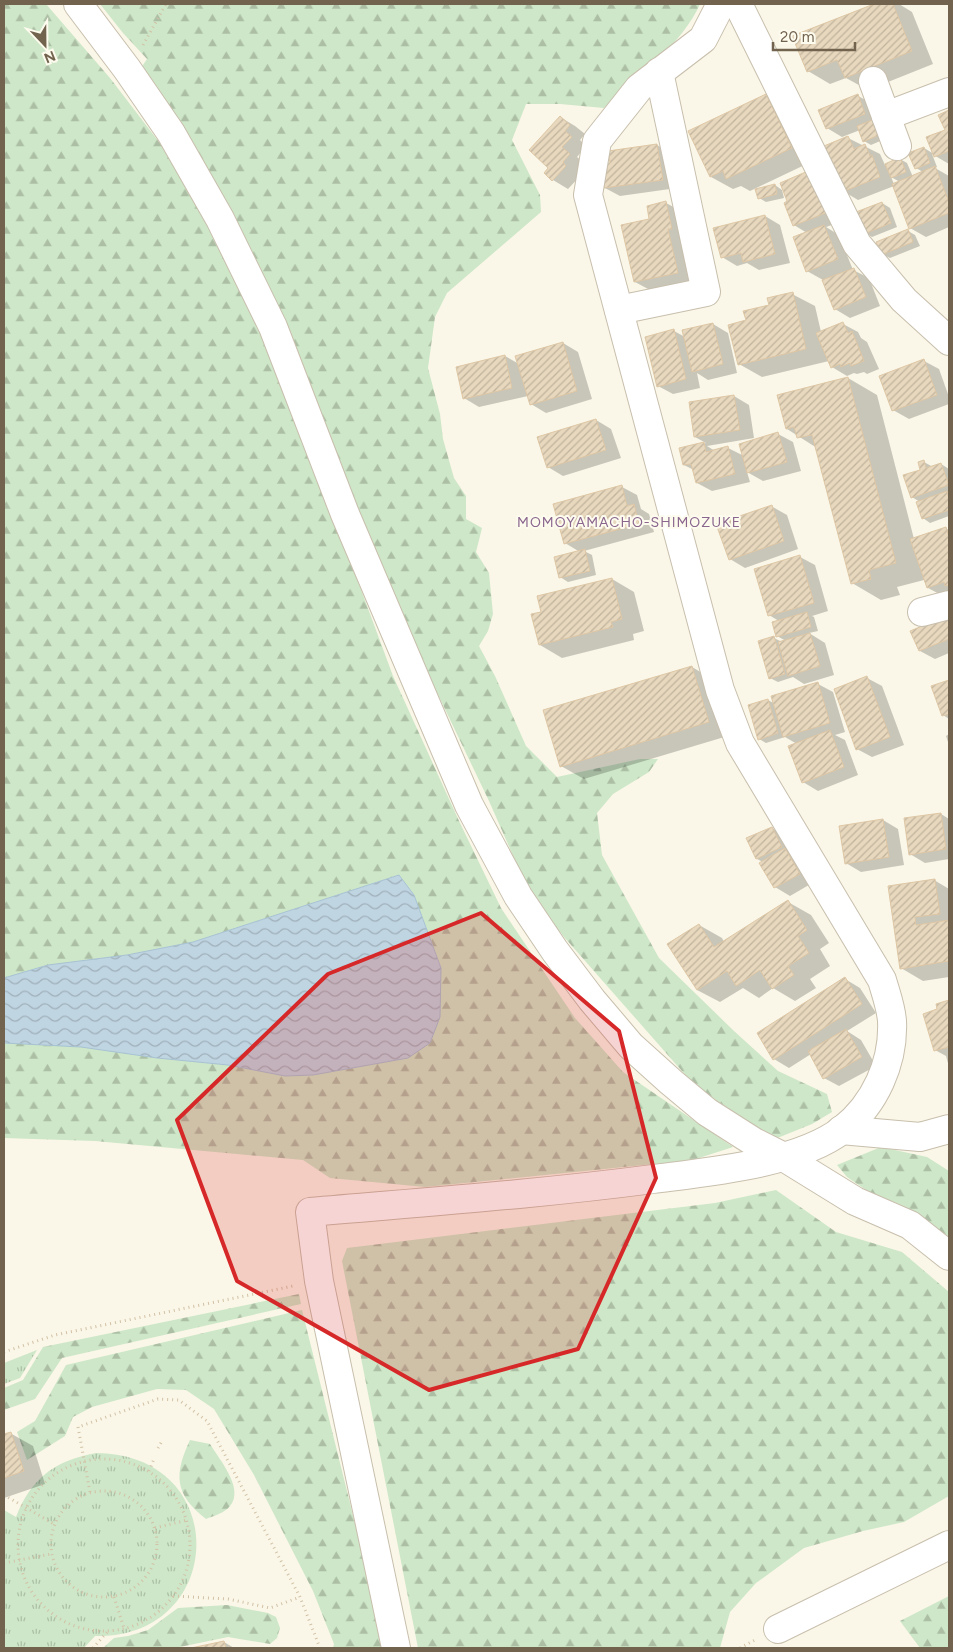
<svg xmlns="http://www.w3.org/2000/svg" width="953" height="1652" font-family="Figtree,sans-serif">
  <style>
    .grass { fill: url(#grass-tufts) }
    .forest { fill: url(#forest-firs) }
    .water { fill: url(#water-waves); stroke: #a6c2d3 }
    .shadow { fill: #0003; fill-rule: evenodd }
    .building { fill: url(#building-hatch); stroke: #dec7a5 }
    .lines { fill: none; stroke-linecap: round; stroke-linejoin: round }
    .minor-casing { stroke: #c8bfad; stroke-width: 30 }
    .path { stroke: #d2c1a6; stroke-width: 3; stroke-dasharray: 1 4; stroke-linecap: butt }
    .minor { stroke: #fff; stroke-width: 28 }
    .marked { fill: #d62828; fill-opacity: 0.2; stroke: #d62828; stroke-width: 4; stroke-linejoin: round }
    .labels { text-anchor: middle; stroke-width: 4; stroke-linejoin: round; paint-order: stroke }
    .neighbourhood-label { font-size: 14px; letter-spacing: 1px; fill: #8a668e; stroke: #fdfbee }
  </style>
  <defs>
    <pattern id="grass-tufts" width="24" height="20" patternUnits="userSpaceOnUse" patternTransform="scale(1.25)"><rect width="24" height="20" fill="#cee7c8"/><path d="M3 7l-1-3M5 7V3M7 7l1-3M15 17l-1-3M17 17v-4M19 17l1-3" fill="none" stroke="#acbfa5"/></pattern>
    <pattern id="forest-firs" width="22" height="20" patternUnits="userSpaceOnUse" patternTransform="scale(1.25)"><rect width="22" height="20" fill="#cee7c8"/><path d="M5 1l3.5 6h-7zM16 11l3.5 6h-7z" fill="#acbfa5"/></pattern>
    <pattern id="water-waves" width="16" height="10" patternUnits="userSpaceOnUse" patternTransform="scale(1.25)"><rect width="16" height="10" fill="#bfd5e2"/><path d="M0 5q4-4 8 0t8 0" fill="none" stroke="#a0b0ba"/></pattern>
    <pattern id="building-hatch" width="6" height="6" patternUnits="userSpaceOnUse" patternTransform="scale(1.25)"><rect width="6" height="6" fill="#e8d8be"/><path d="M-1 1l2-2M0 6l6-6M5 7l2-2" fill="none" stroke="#c0b39d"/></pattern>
  </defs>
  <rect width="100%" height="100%" fill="#faf7e8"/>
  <g class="grass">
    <polygon points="37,1350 20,1378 4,1384 4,1363"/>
    <path d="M96 1453C233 1454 227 1639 95 1636L84 1648H4V1510L16 1517C31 1478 56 1460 96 1453Z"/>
  </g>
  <g class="forest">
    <polygon points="4,4 46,4 110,78 172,159 232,271 269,349 319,476 393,676 460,823 501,908 575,1018 623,1072 733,1147 693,1160 425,1187 330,1178 303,1160 95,1141 4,1138 4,1043 81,1047 157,1058 228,1065 285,1076 313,1075 408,1058 441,967 414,895 399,875 193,942 127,955 48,965 4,978"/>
    <path d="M100 4H700C683 43 636 79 604 108L560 104H526L512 140 540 195 541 212 447 293 435 317 428 368 440 414 443 439 454 478 466 496V519L482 528 476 552 489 573 493 614 488 631 479 646 495 676 526 746 557 777 640 759H658L649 772 613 794 597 813 602 855 659 958 734 1031 778 1071 827 1094 832 1112 812 1124 775 1139 696 1087 564 937 529 892 489 801 409 634 277 308 141 68 147 59 123 33Z"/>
    <polygon points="881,1147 927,1157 949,1171 949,1241 904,1206 869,1192 847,1177 837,1165"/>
    <polygon points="776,1190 836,1232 902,1252 949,1292 949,1496 904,1522 863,1531 804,1548 756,1583 730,1612 720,1648 418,1648 342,1261 347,1248 715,1203"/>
    <polygon points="299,1294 301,1304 62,1358 35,1399 4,1410 4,1388 23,1380 43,1347"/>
    <polygon points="302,1310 386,1648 333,1648 334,1644 313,1591 254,1475 214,1409 186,1390 157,1389 92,1407 73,1417 65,1436 27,1460 17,1432 35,1421 66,1365"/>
    <path d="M190 1440 210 1444C219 1459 245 1489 230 1506 225 1513 213 1516 206 1519 174 1494 174 1474 190 1440Z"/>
    <polygon points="949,1596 949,1648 920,1648 900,1621"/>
    <polygon points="227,1605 268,1613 276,1617 280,1628 277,1638 270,1644 228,1637 175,1648 103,1648 114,1638 128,1636 148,1630 178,1608"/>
  </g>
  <polygon class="water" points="399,875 414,895 441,968 440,1017 430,1043 408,1058 313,1075 285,1076 228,1065 157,1058 81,1047 4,1043 4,978 48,965 127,955 193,942"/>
  <g class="shadow">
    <polygon points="877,4 899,4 912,12 933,64 868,90 846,78 830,84 808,71 794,36"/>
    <polygon points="766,96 788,109 813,161 750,191 741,186 733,189 711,177"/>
    <polygon points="858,96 873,104 887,138 871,145 864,141 860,130 842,137 827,128"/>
    <path d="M949 112V164L932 154 937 167 935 168 949 176V227L926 237 910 228 894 186 858 200 843 191 848 138 880 154 885 165 900 159 907 163 913 177 923 172 916 168 924 148 934 154 946 131 940 115ZM891 177 900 182 894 184Z"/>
    <polygon points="560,117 575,126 585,134 580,140 586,146 577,157 584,163 577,172 581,175 568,189 553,180 545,173 550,168"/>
    <polygon points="657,145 672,154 677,188 620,196 605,188 608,172 612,164"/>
    <polygon points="782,183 843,221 826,227 839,235 853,270 869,278 880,306 850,318 835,309 823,280 807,271 807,233 794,225 789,202"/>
    <polygon points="775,185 782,190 784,198 766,202 759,198"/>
    <polygon points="666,203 681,211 692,281 650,290 635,282 651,220"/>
    <polygon points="882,203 890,208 897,227 872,237 865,233"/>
    <polygon points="765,216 780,225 790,263 759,270 747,263 737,266 722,257"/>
    <polygon points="908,231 915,235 920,246 890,258 882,254"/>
    <polygon points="792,294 815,306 821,332 843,324 858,332 861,338 867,342 879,369 867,374 864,372 857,374 854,373 847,376 832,367 829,361 762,377 739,364 747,321"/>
    <polygon points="713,324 728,333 737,373 708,380 697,373 700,388 673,394 658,386 674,331 685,337"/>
    <polygon points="563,343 578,352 592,399 546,413 531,404 528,396 479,407 464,398 505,356 519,364"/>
    <polygon points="924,361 939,369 949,397 949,404 909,419 893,410"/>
    <polygon points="848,378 877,395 914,539 945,528 949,530 949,594 943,596 928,588 924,580 897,587 900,595 881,600 852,583 817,448 787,429"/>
    <polygon points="734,396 749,405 754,438 707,446 715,451 728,448 744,456 778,434 793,442 801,471 763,481 747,472 750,482 712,491 697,483 694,470 684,465 680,449 706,443 695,437"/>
    <polygon points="596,420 611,429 621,458 563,476 548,467"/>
    <polygon points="924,462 933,467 941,464 949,469 949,516 930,523 923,518 920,502 912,497"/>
    <polygon points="622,487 637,495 641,509 649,514 654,532 584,551 592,555 596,575 568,582 560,577 580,552 565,543"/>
    <polygon points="771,506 787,515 798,549 745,568 730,559"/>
    <polygon points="800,557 815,565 828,611 812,616 814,617 818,631 809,633 825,643 834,675 804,684 793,677 778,682 770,678 774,638 782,642 786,641 777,636 779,621 769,615"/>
    <polygon points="612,579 634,592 644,631 633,634 634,640 562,658 540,645 542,612"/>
    <polygon points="949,616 949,653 935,659 920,651"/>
    <polygon points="692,667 714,680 731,735 584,779 561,766"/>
    <polygon points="867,678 882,686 904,745 872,757 857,749"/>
    <polygon points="949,681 949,719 943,715 933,687"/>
    <polygon points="818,684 833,692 845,732 835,735 845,740 858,775 818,791 803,782 797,744 785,737 766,743 759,739 768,700 775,704"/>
    <polygon points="949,734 949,745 946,736"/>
    <polygon points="941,814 949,819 949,859 925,863 910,854"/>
    <polygon points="883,820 898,829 904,865 861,872 846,863"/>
    <polygon points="772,828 779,832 789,852 800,858 814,882 790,896 775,887 763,862 757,859"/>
    <polygon points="934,880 949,889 949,977 923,981 901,968 889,887"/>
    <polygon points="788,902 811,915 829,943 820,949 830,966 810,979 816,988 795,1001 773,988 759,998 743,988 720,1002 697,990 699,925 722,938 724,942"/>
    <polygon points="845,979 860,988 876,1013 847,1031 861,1040 876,1066 839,1086 824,1078 811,1054 789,1068 774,1059"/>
    <polygon points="949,1001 949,1067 946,1056 935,1050 939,1010 937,1005"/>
    <polygon points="10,1433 33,1446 45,1484 4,1498 4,1435"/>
    <polygon points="224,1642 234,1648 197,1648"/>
  </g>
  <g class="building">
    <polygon points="874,4 893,4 912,51 845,78 837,60 807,72 792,36"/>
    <polygon points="766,94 792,148 726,179 723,171 710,177 688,131"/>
    <polygon points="858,94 865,114 826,129 818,110"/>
    <polygon points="949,110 949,151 934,157 926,137 945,130 938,115"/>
    <polygon points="560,116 570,125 565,131 572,137 562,147 570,154 563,162 566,166 552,181 544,173 548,168 529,150"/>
    <polygon points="875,119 881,134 863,142 857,126"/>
    <polygon points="848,136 854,149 865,144 870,156 872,155 880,177 842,192 824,146"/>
    <polygon points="657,144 663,180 604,188 602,171 607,171 606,163 610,163 608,151"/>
    <polygon points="924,147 930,163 915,169 908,153"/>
    <polygon points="900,157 906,172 891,178 885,164"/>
    <polygon points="935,166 949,202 949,213 909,229 892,184"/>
    <polygon points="808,171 828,212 793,226 784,203 787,201 780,183"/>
    <polygon points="775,184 777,194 758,199 755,189"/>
    <polygon points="666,201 672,229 668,229 678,273 634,282 621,225 649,219 647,206"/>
    <polygon points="882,202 891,223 864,234 856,212"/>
    <polygon points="765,215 775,254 743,262 741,253 721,258 713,228"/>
    <polygon points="824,225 838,259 806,272 793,237"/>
    <polygon points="908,229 913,242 881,255 876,242"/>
    <polygon points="854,268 866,297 834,310 822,280"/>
    <polygon points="793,292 806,349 738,365 728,325 746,320 743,311 769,305 767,298"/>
    <polygon points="843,322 848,333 852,331 864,361 851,366 850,363 841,367 840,364 831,368 816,333"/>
    <polygon points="713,323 723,364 692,372 682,330"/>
    <polygon points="674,329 686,379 657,387 645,337"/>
    <polygon points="563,342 577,391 530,405 515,356"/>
    <polygon points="505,355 512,388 463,399 456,367"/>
    <polygon points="924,359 937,395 892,411 879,376"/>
    <polygon points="848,377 896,563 869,570 871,579 851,584 812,435 797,438 794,427 786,429 777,395"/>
    <polygon points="734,395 740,430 694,437 689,402"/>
    <polygon points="596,419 606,450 547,468 537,437"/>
    <polygon points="778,432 787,462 747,473 739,444"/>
    <polygon points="704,442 706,452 728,446 735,474 696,483 691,464 683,465 679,448"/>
    <polygon points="924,460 926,468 941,463 949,485 911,498 903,475 920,470 918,462"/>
    <polygon points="622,485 627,506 634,504 639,524 564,544 553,504"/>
    <polygon points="947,491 949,499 949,510 922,519 916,502"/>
    <polygon points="772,505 784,541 729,560 716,524"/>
    <polygon points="946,527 949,537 949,585 945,586 944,582 927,588 910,539"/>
    <polygon points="585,549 590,571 559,578 554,557"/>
    <polygon points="800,555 814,603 768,616 754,569"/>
    <polygon points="612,578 622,619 611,622 613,627 539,645 531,614 541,612 537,596"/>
    <polygon points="807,612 811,627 776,637 772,622"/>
    <polygon points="949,615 949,639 919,651 910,631"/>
    <polygon points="810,633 820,666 788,676 778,642"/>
    <polygon points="774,636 785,674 769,679 758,641"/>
    <polygon points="692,666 709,722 560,767 543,710"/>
    <polygon points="867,676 890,737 856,750 834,689"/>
    <polygon points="949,680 949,714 942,716 931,686"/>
    <polygon points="818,682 830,723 783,737 771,696"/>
    <polygon points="768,699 778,733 758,740 748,705"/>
    <polygon points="830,730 844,767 802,783 788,746"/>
    <polygon points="941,813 946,849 909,855 904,818"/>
    <polygon points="883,819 889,857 845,864 839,826"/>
    <polygon points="772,827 782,847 756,859 746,838"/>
    <polygon points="785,848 800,874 774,888 759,863"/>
    <polygon points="935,879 940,914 915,917 916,925 949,920 949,961 900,969 888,886"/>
    <polygon points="788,900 807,930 798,936 809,953 788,966 794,975 772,989 760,970 736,986 727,971 697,990 667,944 699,924 714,947"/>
    <polygon points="845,977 862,1004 773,1060 757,1033"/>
    <polygon points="949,1000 949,1047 934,1051 923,1014 937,1009 936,1004"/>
    <polygon points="846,1029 862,1057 823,1079 808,1051"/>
    <polygon points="11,1432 24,1471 4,1478 4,1434"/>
    <polygon points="224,1641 226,1648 191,1648"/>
  </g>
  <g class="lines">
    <g class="minor-casing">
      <g id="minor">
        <polyline points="78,4 127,69 171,133 220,219 273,327 345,514 469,805 518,896 555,951 592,1000 631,1046 671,1082 707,1112 754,1142 782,1156 855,1201 910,1225 949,1256"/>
        <polyline points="738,4 857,244 904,300 949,341"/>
        <polyline points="873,81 897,146"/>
        <polyline points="886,116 949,92"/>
        <polyline points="619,310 706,292 659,72"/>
        <polyline points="922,612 949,605"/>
        <polyline points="841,1130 920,1137 949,1129"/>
        <polyline points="778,1629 949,1545"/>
        <path d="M396 1648 319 1281 310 1212C425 1202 539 1194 653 1179 707 1172 798 1164 842 1130 875 1105 894 1062 892 1021 891 1007 886 994 882 980L740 743 720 690 588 195 597 141 639 88 703 39 721 4"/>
      </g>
    </g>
    <g class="path">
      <polyline points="143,45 166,4"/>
      <polyline points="4,1352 55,1335 293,1286"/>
      <polyline points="158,1448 162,1441"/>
      <circle cx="104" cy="1545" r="86"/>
      <polyline points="149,1471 154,1459"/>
      <circle cx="104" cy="1544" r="53"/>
      <polyline points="90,1492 78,1427 158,1399 179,1400 207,1421 300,1597 320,1648"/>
      <polyline points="4,1495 54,1524"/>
      <polyline points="155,1528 187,1520"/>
      <polyline points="4,1563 51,1554"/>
      <polyline points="173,1596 228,1599 270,1608 300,1597"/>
      <polyline points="114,1597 124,1628"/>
      <polyline points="93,1648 109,1630"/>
      <polyline points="740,1648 755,1640"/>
    </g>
    <use href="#minor" class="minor"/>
  </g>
  <path class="marked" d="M481 913 619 1031 656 1178 578 1349 429 1390 237 1281 177 1120 328 974Z"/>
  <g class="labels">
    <g class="neighbourhood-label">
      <text x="629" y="527">MOMOYAMACHO-SHIMOZUKE</text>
    </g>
  </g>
  <rect width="953" height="1652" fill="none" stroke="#72634f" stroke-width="10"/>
  <g transform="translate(45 45) rotate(158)" stroke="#fdfbee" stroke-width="4" paint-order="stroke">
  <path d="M0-4L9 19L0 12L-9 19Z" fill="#72634f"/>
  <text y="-8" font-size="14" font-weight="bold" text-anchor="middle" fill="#72634f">N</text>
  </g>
  <path d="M773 42v8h82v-8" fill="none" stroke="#72634f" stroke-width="2.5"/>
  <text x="780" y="42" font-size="15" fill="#72634f" stroke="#fdfbee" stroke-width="4" paint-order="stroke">20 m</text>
</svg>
